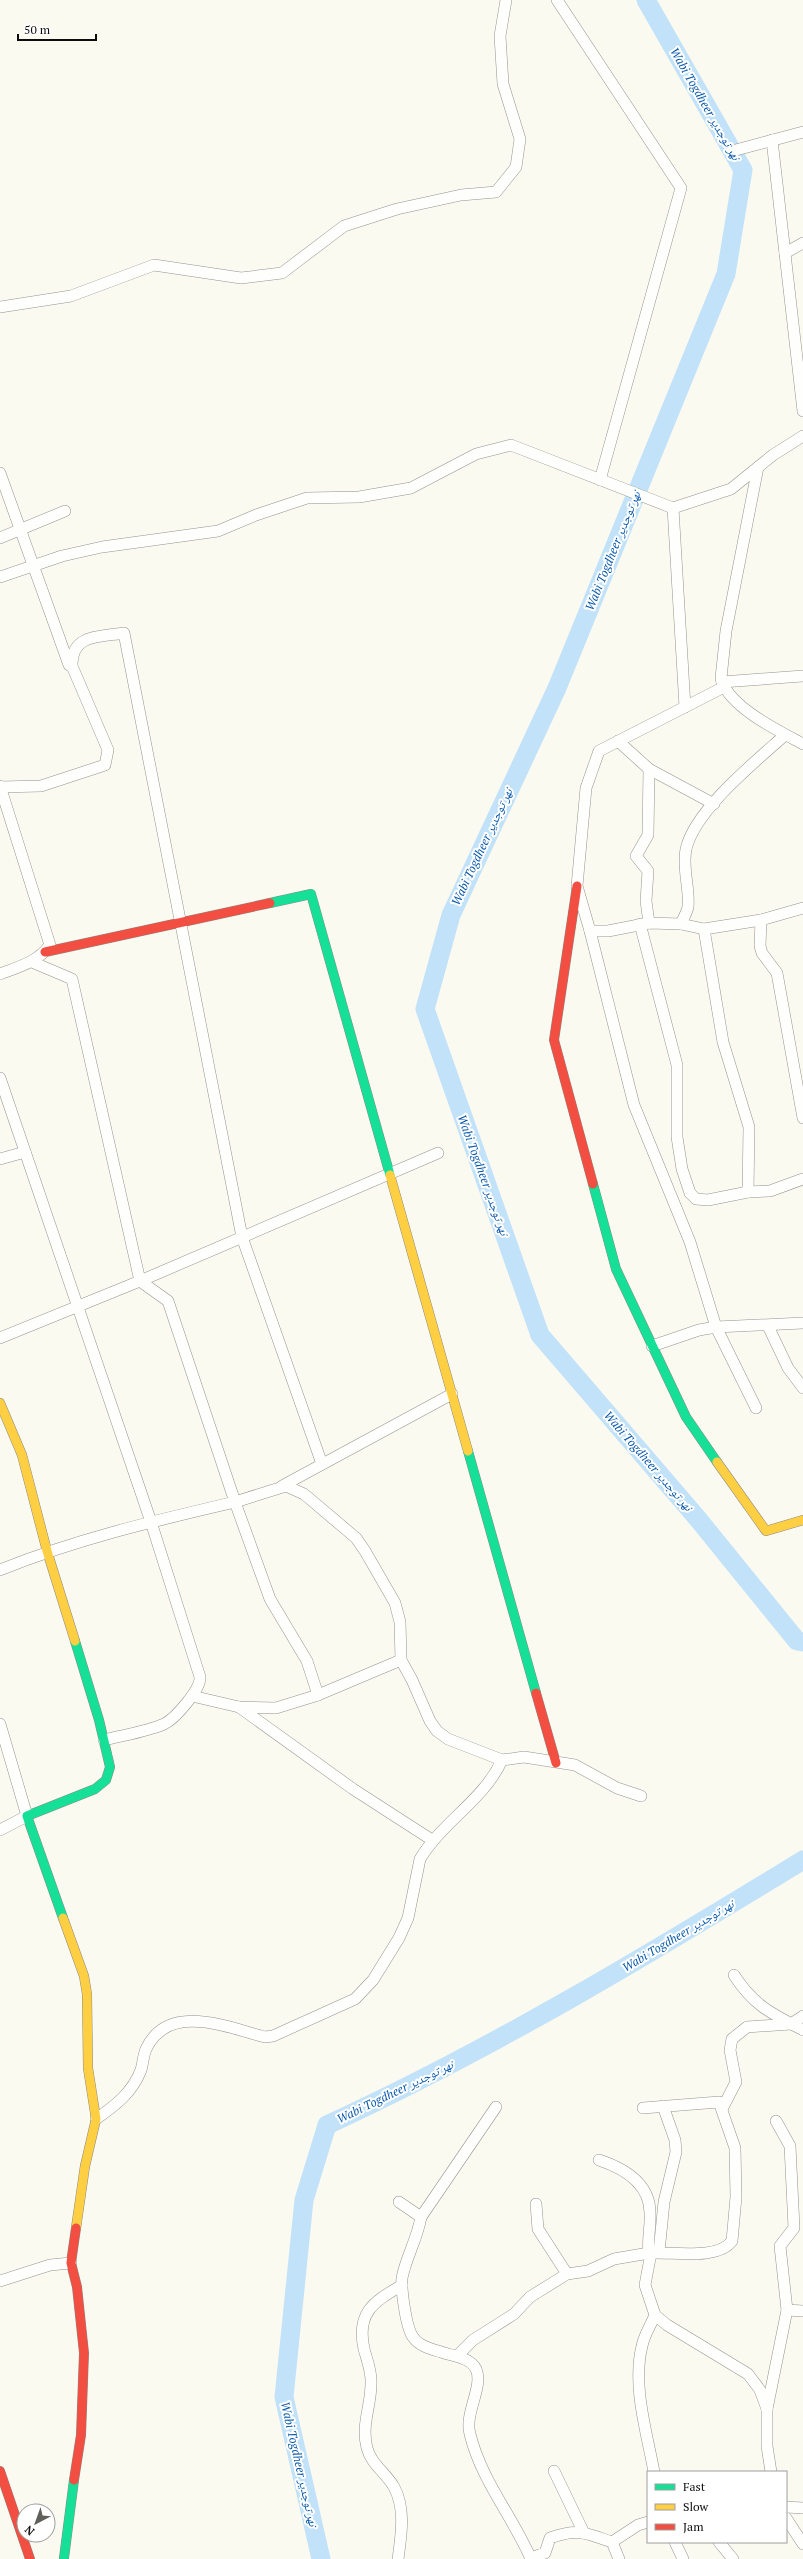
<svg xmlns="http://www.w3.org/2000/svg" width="803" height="2559" font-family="'PT Serif','Noto Naskh Arabic',serif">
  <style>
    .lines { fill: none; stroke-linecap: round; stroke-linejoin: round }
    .river { stroke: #c2e2f9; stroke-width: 19 }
    .street-casing { stroke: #94938f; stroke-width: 12 }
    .fast-casing { stroke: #8a8a85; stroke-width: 10 }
    .slow-casing { stroke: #8a8a85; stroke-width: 10 }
    .jam-casing { stroke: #8a8a85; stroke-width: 10 }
    .street { stroke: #fefefd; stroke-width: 11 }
    .fast { stroke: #16e098; stroke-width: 9 }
    .slow { stroke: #ffcf43; stroke-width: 9 }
    .jam { stroke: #f24e42; stroke-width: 9 }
    .labels { text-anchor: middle; stroke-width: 4; stroke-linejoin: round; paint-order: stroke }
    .water-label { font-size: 12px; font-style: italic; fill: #0958ab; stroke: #fff }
  </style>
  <rect width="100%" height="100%" fill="#fbfaf0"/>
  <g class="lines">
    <g class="river">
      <polyline points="646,0 743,170 726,274 557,688 451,915 425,1009 540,1335 698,1519 797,1641 803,1642"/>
      <path d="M321 2559 284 2397 304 2200 327 2125C492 2049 648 1955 803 1860"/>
    </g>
    <g class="street-casing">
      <g id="street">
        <polyline points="557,0 681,188 600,480"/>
        <polyline points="772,140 803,411"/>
        <polyline points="732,151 803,132"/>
        <polyline points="785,253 803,243"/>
        <polyline points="0,307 71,296 154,265 241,278 282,273 344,226 397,209 461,195 496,192 516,167 520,139 503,84 500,36 506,0"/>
        <polyline points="758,467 726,631 721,678 722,682 803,676"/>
        <polyline points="0,473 69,665"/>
        <polyline points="673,508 685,707"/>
        <polyline points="673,508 731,489 773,455 803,436"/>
        <polyline points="0,538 65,511"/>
        <polyline points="0,577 62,556 102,547 218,531 256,515 307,498 359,497 411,488 476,454 511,445 673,508"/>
        <path d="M722 682C733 709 779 731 803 744"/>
        <polyline points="724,687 599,751 586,788 577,886 590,931 608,931 649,923 681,924 704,929 761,920 803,908"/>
        <polyline points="618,741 649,769 714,804"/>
        <polyline points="649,769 648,835 636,856 648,871 646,901 649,923"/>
        <path d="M0 786 50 945C38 962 18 967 0 974"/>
        <path d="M0 787 41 786 105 765 108 750 72 666C71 634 99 637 124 633L242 1237 322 1464"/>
        <polyline points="761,920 760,946 762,953 777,973 803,1118"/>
        <polyline points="640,924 677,1065 677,1137 682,1169 690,1193 696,1199 708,1200 748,1192 770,1191 803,1179"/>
        <path d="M681 924C683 919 687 912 688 907 690 888 682 869 686 849 695 810 755 762 785 735"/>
        <polyline points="704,929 723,1042 749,1127 748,1192"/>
        <polyline points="590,931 634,1105 690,1242 716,1327 756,1408"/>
        <polyline points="32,962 72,979 140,1281 438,1153"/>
        <path d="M0 1078 151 1522 200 1677C201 1689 175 1719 164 1724 146 1732 123 1735 104 1740"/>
        <polyline points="0,1159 25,1152"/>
        <polyline points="768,1326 788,1368 803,1388"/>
        <polyline points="0,1338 140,1281 168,1301 235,1502 286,1486 304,1494 356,1538 365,1551 395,1603 400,1622 401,1660 412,1680 430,1721 437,1731 448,1739 502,1760 524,1757 575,1765 617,1788 641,1796"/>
        <polyline points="652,1346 699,1330 716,1327 803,1323"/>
        <polyline points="282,1486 452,1394"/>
        <path d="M0 1570C76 1539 154 1521 235 1502L270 1599 307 1661 318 1695"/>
        <polyline points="192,1696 239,1707 276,1708 318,1695 401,1660"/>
        <polyline points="239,1707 353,1789 432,1840"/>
        <polyline points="0,1724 27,1816 0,1830"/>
        <path d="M734 1975C753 2005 772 2014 803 2030"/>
        <path d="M643 2108 719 2102 735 2148 736 2197 732 2241C718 2260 674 2252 651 2253"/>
        <polyline points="722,2109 736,2082 730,2050 732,2039 747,2027 791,2024 803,2016"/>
        <path d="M96 2119C116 2105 132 2093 141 2070 143 2064 143 2056 146 2049 168 2002 227 2027 265 2037L273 2036 355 1999 373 1980 399 1938 408 1918 420 1859C443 1821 484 1800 502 1760"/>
        <polyline points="776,2121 790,2146 794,2228 780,2246 787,2310 803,2311"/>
        <path d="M599 2160C623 2168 650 2183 650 2213 651 2227 647 2239 649 2253H651L645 2285 655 2315C651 2325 644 2335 642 2346 632 2386 647 2433 654 2472"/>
        <path d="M399 2202 421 2217C417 2240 406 2257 402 2278 401 2289 406 2328 413 2337 419 2346 431 2349 441 2352 452 2356 470 2357 476 2369 484 2386 464 2414 470 2434 481 2480 513 2517 531 2559"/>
        <polyline points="536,2204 538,2229 567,2274"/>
        <polyline points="421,2217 496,2107"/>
        <polyline points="659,2252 664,2202 676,2152 675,2140 663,2106"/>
        <polyline points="0,2281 50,2265 71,2263"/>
        <polyline points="655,2315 667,2325 748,2374 760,2390 767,2409 767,2446 771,2472"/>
        <polyline points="458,2355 473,2340 514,2314 530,2297 567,2274 588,2271 614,2259 649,2253"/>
        <polyline points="767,2409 787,2310"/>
        <polyline points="554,2471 583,2531"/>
        <polyline points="786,2507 803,2508"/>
        <polyline points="786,2518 803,2544"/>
        <polyline points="612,2542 638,2525 648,2522"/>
        <polyline points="675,2542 683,2559"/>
        <polyline points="719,2542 733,2559"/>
        <path d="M531 2558 545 2553 550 2538C578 2528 585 2533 612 2542L619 2559"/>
        <path d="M398 2559C401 2536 406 2509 394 2487 386 2473 371 2464 367 2448 361 2425 371 2406 371 2384 372 2372 367 2360 364 2349 356 2312 374 2302 402 2285"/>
      </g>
    </g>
    <g class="fast-casing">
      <g id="fast">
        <polyline points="270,903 311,894 390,1175"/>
        <polyline points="593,1184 616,1269 686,1417 717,1462"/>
        <polyline points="468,1451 536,1693"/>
        <polyline points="63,1918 27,1816 95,1789 106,1780 110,1767 99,1720 75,1641"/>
        <polyline points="64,2558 74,2480"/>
      </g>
    </g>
    <g class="slow-casing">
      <g id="slow">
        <polyline points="390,1175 468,1451"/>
        <polyline points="0,1403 22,1455 47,1551 75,1641"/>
        <polyline points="717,1462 766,1531 803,1520"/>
        <polyline points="63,1918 84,1976 87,1994 88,2068 96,2119 85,2166 76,2228"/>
      </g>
    </g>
    <g class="jam-casing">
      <g id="jam">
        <polyline points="577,886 554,1040 593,1184"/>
        <polyline points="45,952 270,903"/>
        <polyline points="536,1693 556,1763"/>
        <polyline points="0,2471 30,2559"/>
        <polyline points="74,2480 81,2435 84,2353 77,2287 71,2263 76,2228"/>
      </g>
    </g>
    <use href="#street" class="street"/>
    <use href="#fast" class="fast"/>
    <use href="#slow" class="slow"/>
    <use href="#jam" class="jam"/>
  </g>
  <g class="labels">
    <g class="water-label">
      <text transform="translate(705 104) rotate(60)" y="4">Wabi Togdheer نهر توجدير</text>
      <text transform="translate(613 551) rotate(-68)" y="4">Wabi Togdheer نهر توجدير</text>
      <text transform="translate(482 847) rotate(-65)" y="4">Wabi Togdheer نهر توجدير</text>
      <text transform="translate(483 1175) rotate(70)" y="4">Wabi Togdheer نهر توجدير</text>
      <text transform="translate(648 1461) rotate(49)" y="4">Wabi Togdheer نهر توجدير</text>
      <text transform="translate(678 1936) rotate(-31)" y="4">Wabi Togdheer نهر توجدير</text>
      <text transform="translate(395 2092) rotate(-26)" y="4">Wabi Togdheer نهر توجدير</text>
      <text transform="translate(299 2464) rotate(77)" y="4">Wabi Togdheer نهر توجدير</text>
    </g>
  </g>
  <rect x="647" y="2471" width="140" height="72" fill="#ffffff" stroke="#9e9e9e"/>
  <rect x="655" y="2484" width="20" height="6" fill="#16e098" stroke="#9e9e9e"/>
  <text x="683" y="2491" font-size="12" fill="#0c0c0c">Fast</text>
  <rect x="655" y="2504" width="20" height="6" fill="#ffcf43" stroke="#9e9e9e"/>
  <text x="683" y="2511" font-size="12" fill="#0c0c0c">Slow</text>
  <rect x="655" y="2524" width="20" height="6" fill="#f24e42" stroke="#9e9e9e"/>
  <text x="683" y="2531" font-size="12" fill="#0c0c0c">Jam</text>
  <g transform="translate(36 2523) rotate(221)"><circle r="19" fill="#ffffff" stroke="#9e9e9e"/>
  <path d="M0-3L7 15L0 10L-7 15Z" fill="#605f5c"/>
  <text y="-6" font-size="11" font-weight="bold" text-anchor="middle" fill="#0c0c0c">N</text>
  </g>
  <path d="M18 34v6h78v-6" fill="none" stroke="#0c0c0c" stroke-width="2"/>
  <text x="24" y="34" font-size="12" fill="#0c0c0c" stroke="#ffffff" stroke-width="3" paint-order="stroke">50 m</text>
</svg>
